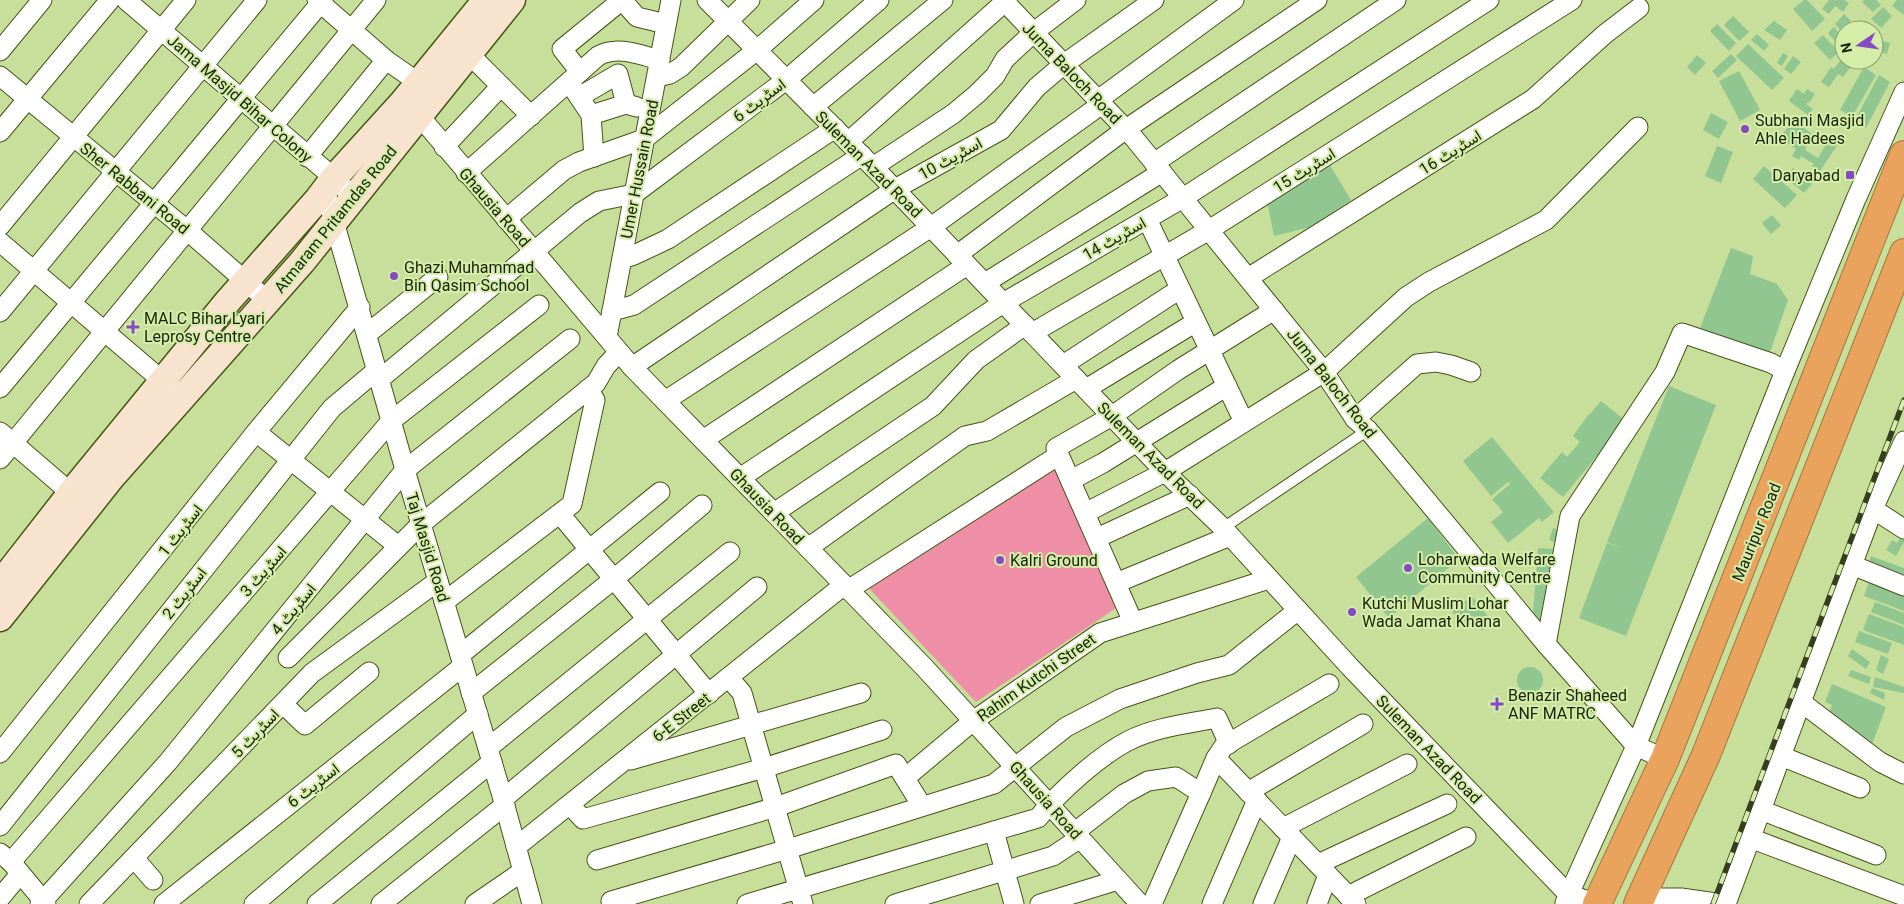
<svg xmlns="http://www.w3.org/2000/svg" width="1904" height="904" font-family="Roboto,Vazirmatn,sans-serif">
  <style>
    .green { fill: #ef8ea7 }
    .building { fill: #91c690 }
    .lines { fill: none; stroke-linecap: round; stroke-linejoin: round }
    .lane-casing { stroke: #445714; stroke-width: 12 }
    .street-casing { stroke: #445714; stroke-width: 21 }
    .secondary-casing { stroke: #445714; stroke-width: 29 }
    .highway-casing { stroke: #a1763f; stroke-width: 30 }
    .lane { stroke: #fff; stroke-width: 10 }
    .street { stroke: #fff; stroke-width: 19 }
    .secondary { stroke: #f8e3ce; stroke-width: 26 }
    .highway { stroke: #e9a35d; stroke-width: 28 }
    .rail-casing { stroke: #353f1e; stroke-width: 5.5 }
    .rail { stroke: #d4eda8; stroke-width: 4; stroke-dasharray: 11; stroke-linecap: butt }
    .poi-dot { fill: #864bc1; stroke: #d4eda8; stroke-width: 2 }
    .labels { text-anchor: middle; stroke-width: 4; stroke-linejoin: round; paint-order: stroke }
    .street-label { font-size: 16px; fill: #1a2207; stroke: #d4eda8 }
    .poi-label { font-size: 16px; fill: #1a2207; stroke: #d4eda8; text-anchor: start }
  </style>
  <rect width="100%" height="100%" fill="#c7df9b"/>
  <polygon class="green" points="1059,454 1125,602 976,702 862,581"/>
  <g class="building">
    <polygon points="1804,0 1807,0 1825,19 1812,31 1793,9"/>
    <polygon points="1829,0 1844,0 1849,3 1843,12 1835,6 1829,14 1822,9"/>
    <polygon points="1864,0 1876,0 1881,5 1873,12 1862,2"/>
    <polygon points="1897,0 1904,0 1904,15 1892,6"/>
    <polygon points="1883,7 1892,16 1881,28 1871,19"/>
    <polygon points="1844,14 1851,21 1841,31 1835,24"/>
    <polygon points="1733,16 1749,32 1739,41 1724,25"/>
    <polygon points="1774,21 1787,30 1780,40 1764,30"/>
    <polygon points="1866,21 1876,30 1858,30"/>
    <polygon points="1717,24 1736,43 1729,51 1710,31"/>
    <polygon points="1834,27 1844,39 1844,42 1839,46 1828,33"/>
    <polygon points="1757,34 1769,45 1764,51 1751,40"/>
    <polygon points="1823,35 1839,52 1830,60 1814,43"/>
    <polygon points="1874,39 1890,43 1887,54 1874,51"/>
    <polygon points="1748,44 1784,78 1772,90 1736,56"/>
    <polygon points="1783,53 1788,56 1782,66 1777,63"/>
    <polygon points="1731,54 1737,60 1718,78 1712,71"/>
    <polygon points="1697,55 1706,63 1695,75 1687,67"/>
    <polygon points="1844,55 1844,60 1856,60 1843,77 1838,74 1829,87 1821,82 1831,67 1834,69"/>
    <polygon points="1793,56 1801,62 1791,74 1784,69"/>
    <polygon points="1864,67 1876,75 1852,117 1840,110"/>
    <polygon points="1739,71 1760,110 1740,121 1719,81"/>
    <polygon points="1879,75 1890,82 1866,128 1854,122"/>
    <polygon points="1797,89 1804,94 1807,89 1815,94 1809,103 1808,102 1806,104 1813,109 1808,115 1789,101"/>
    <polygon points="1711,113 1728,122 1719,139 1703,130"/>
    <polygon points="1793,120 1812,134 1804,144 1807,146 1805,150 1818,158 1830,138 1838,144 1820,171 1812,166 1814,164 1801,156 1799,160 1792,156 1796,149 1780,138"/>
    <polygon points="1717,146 1733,152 1721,183 1705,176"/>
    <polygon points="1328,162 1351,200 1311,227 1274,236 1267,201"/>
    <polygon points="1764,166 1797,195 1785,208 1753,179"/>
    <polygon points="1793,168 1812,184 1804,193 1785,177"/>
    <polygon points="1772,215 1781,225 1771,234 1762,223"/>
    <polygon points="1731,248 1753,256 1750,274 1777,284 1788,300 1768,358 1698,333"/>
    <polygon points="1669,386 1716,405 1626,636 1579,618 1607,543 1622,548 1607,542"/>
    <polygon points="1601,401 1626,421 1563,497 1540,478 1562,452 1567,457 1580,442 1573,436 1589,414 1590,414"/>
    <polygon points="1492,437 1554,512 1542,522 1539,518 1508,543 1491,522 1503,512 1492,499 1510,484 1508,482 1491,496 1463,461"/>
    <polygon points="1428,518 1459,559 1389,618 1356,577"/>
    <polygon points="1553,528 1564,532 1560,544 1549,540"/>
    <polygon points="1904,531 1904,542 1896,556 1886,550 1892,540 1897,543"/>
    <polygon points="1538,548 1555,549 1548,623 1540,625 1533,614"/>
    <polygon points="1871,556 1904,568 1904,581 1867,567"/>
    <polygon points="1871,576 1904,588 1904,611 1864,596"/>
    <polygon points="1472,596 1492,622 1482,631 1472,619 1464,626 1452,611"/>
    <polygon points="1875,602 1904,613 1904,625 1871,612"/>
    <polygon points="1869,614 1904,627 1904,645 1863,630"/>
    <polygon points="1859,631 1892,643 1888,654 1855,642"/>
    <polygon points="1852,649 1870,662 1866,669 1848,656"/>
    <polygon points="1881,655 1889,659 1883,674 1876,670"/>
    <circle cx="1530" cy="680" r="13"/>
    <polygon points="1851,670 1871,677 1869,684 1848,676"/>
    <polygon points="1875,677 1904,687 1904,693 1873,687"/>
    <polygon points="1832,684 1886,707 1871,747 1828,717 1832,705 1825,702"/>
    <polygon points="1872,688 1885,693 1884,700 1870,693"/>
  </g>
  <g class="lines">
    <g class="lane-casing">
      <polyline id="lane" points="1223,528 1368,430"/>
    </g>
    <g class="street-casing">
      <g id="street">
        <polyline points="126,0 334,178 354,198"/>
        <polyline points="317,0 386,60 419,83"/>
        <polyline points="707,0 881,175 1165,472 1223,528 1350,667 1568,894 1597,904"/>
        <polyline points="1003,0 1134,138 1324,372 1355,419 1368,430 1546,644 1636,746 1665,759"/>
        <polyline points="0,51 42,0"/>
        <polyline points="469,54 531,116"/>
        <polyline points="580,72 562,49 622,0 637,17 666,24"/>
        <polyline points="0,76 188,231 268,301"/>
        <polyline points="657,77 670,74 681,67 750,0"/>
        <polyline points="569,82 591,115 594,157"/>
        <polyline points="579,97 618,74 626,104"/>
        <polyline points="1098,100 1234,0"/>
        <polyline points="411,106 632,367 924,667 1140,904"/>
        <polyline points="813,107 943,0"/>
        <polyline points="591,115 626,104 637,107"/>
        <polyline points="0,132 110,0"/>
        <polyline points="848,142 1007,0"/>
        <polyline points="444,147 501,86"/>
        <polyline points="307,157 386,60"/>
        <polyline points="1154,163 1396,0"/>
        <polyline points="873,167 953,114 977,94 995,76 1005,59 1034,32 1076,0"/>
        <path d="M466 173 598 56C618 45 640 55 660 60"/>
        <polyline points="325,190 410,487 503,799 532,904"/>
        <polyline points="506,219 564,170 579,162 644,139 757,50 814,0"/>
        <polyline points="1147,219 1244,422"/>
        <polyline points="0,226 186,0"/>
        <polyline points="0,242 172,389"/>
        <polyline points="957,255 1126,129 1317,0"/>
        <polyline points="622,259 634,255 668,239 835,128"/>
        <polyline points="1248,278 1533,99 1605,34 1639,8"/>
        <polyline points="985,283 1162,172"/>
        <polyline points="612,311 634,305 862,155"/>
        <polyline points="0,312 257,0"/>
        <polyline points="1032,333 1209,230 1572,0"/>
        <polyline points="367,334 438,277"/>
        <polyline points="607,337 671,0"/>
        <polyline points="1063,365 1180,289"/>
        <polyline points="632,367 895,189 1001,130 1037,87 1064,64 1154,0"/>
        <polyline points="380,379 580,213 599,201 634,194 786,80 879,0"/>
        <polyline points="0,388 323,0"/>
        <polyline points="1086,389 1196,322"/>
        <polyline points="665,401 931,227 1102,104"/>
        <polyline points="1355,419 1417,364 1436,362 1451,365 1471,372"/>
        <polyline points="0,432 79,500"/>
        <polyline points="256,432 398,546"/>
        <polyline points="703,440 967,265"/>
        <polyline points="0,459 376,0"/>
        <polyline points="740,478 1003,303 1183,198 1489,0"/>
        <polyline points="1071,480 1103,463 1227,386"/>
        <polyline points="1873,509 1904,529"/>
        <polyline points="774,513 933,406 976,360 1025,325"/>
        <polyline points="1085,513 1165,472 1324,372 1406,297 1429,282 1546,220 1638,127"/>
        <polyline points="560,514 709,694"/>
        <polyline points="1097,538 1190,495"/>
        <polyline points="808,548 965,436 987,431 1076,379"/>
        <polyline points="1852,565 1904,586"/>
        <polyline points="1116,583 1230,536"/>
        <polyline points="848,590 1059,455"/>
        <polyline points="444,602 572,504 595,400 588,389"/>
        <polyline points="1133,622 1056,448 1112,416 1178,370 1274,310"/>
        <polyline points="1546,644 1570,516 1665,372 1682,333 1771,363 1785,371"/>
        <polyline points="460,655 660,492"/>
        <polyline points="288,658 421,524 596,383 606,366 619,352"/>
        <polyline points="729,678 742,693 803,904"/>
        <polyline points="471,693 614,579 702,505"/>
        <polyline points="1801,702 1880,762 1904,774"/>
        <polyline points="283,704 305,725 369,672"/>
        <polyline points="488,748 730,552"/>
        <polyline points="0,753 256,432 360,307"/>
        <polyline points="1781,756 1860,788"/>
        <polyline points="1216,758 1356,904"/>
        <polyline points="631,760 861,693"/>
        <polyline points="905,778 973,721 1100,633 1269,579"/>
        <polyline points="1248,792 1363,724"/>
        <polyline points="503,799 757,587"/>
        <polyline points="570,805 583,819 764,768 882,730"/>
        <polyline points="1761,810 1876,855"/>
        <polyline points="0,826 332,408 377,370"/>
        <polyline points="1283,828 1407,764"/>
        <polyline points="994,831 1014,904"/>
        <polyline points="1075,832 1124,794 1148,781 1176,777 1201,793"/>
        <polyline points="1750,838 1904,896"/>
        <polyline points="516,847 844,585"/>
        <polyline points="0,853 11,862 46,904"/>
        <polyline points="134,858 153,880"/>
        <polyline points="597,860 776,807 896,764 922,806"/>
        <polyline points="11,862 391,421 539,305"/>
        <polyline points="1318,864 1447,804"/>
        <polyline points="1348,896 1466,837"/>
        <polyline points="0,898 20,874"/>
        <polyline points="1640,898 1681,898 1723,904"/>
        <polyline points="611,901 788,849 994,784 1066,727 1120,699 1197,673 1229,665 1298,610"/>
        <polyline points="1565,903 1636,746 1785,371 1856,199 1904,92"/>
        <polyline points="40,904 168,762 405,470 570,339"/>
        <polyline points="89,904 312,673 438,581"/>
        <polyline points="164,904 463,666"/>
        <polyline points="254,904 478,714"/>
        <polyline points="317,904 492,762"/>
        <polyline points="381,904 505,805"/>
        <polyline points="475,904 523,871"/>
        <path d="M747 904 1038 818C1059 792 1099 756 1128 741 1155 727 1187 724 1217 718L1229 744"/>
        <polyline points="895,904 1053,856 1080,838"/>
        <polyline points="1040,904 1118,880"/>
        <polyline points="1152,904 1201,793 1216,758 1224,746 1329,684"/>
        <polyline points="1212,904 1257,800"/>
        <polyline points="1263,904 1292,837"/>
        <polyline points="1317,904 1328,875"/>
        <polyline points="1726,904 1873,509 1904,441"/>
      </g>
    </g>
    <g class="secondary-casing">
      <g id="secondary">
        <polyline points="0,584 71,493 228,301 318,199 334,178 403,102 486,0"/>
        <polyline points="0,618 111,478 302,262 512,0"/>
      </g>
    </g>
    <g class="highway-casing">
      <g id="highway">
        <polyline points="1597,904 1665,759 1904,155"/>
        <polyline points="1638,904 1706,755 1904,253"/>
      </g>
    </g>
    <use href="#lane" class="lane"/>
    <use href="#street" class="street"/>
    <use href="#secondary" class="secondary"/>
    <use href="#highway" class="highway"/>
    <g class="rail-casing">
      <polyline id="rail" points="1713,904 1904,400"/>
    </g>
    <use href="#rail" class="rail"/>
  </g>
  <g class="poi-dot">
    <circle cx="1745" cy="129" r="5"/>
    <rect x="1845" y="170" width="10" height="10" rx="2.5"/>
    <circle cx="394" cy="276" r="5"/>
    <path d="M130.5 319.5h5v5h5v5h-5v5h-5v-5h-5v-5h5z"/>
    <circle cx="1000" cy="560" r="5"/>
    <circle cx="1408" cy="568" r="5"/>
    <circle cx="1352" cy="612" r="5"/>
    <path d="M1494.5 696.5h5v5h5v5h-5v5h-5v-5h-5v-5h5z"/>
  </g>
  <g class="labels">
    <g class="street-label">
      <text transform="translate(1072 73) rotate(46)" y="6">Juma Baloch Road</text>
      <text transform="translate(240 98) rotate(41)" y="6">Jama Masjid Bihar Colony</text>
      <text transform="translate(759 100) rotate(-37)" y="6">اسٹریٹ 6</text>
      <text transform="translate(1450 152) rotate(-32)" y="6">اسٹریٹ 16</text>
      <text transform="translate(950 158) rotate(-29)" y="6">اسٹریٹ 10</text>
      <text transform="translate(869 164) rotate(45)" y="6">Suleman Azad Road</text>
      <text transform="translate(639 169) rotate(-79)" y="6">Umer Hussain Road</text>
      <text transform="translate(1304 170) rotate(-32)" y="6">اسٹریٹ 15</text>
      <text transform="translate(135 188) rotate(39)" y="6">Sher Rabbani Road</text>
      <text transform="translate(495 207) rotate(49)" y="6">Ghausia Road</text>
      <text transform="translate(335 219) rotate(-51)" y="6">Atmaram Pritamdas Road</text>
      <text transform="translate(1114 238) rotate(-30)" y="6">اسٹریٹ 14</text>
      <text transform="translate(1332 383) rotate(52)" y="6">Juma Baloch Road</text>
      <text transform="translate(1151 455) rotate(45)" y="6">Suleman Azad Road</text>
      <text transform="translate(767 506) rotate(46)" y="6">Ghausia Road</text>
      <text transform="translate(180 530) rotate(-52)" y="6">اسٹریٹ 1</text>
      <text transform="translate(1756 532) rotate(-68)" y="6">Mauripur Road</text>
      <text transform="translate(428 547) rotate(73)" y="6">Taj Masjid Road</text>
      <text transform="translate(263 571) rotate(-49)" y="6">اسٹریٹ 3</text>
      <text transform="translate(184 593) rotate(-52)" y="6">اسٹریٹ 2</text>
      <text transform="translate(293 609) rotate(-51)" y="6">اسٹریٹ 4</text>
      <text transform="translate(1036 677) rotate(-35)" y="6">Rahim Kutchi Street</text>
      <text transform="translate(681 717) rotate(-38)" y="6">6-E Street</text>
      <text transform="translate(255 733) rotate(-46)" y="6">اسٹریٹ 5</text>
      <text transform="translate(1429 749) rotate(46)" y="6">Suleman Azad Road</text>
      <text transform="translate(313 785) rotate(-38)" y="6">اسٹریٹ 6</text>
      <text transform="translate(1046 800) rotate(48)" y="6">Ghausia Road</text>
    </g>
    <g class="poi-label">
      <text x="1755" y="126">Subhani Masjid<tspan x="1755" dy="18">Ahle Hadees</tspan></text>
      <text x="1840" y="181" text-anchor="end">Daryabad</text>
      <text x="404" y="273">Ghazi Muhammad<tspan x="404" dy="18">Bin Qasim School</tspan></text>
      <text x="144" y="324">MALC Bihar Lyari<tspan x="144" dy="18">Leprosy Centre</tspan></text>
      <text x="1418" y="565">Loharwada Welfare<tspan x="1418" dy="18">Community Centre</tspan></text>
      <text x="1010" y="566">Kalri Ground</text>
      <text x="1362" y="609">Kutchi Muslim Lohar<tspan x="1362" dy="18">Wada Jamat Khana</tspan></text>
      <text x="1508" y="701">Benazir Shaheed<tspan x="1508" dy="18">ANF MATRC</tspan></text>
    </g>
  </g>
  <g transform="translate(1859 45) rotate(257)"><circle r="24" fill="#d4eda8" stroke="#8a9c68"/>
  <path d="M0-4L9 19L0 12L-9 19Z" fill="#864bc1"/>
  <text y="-8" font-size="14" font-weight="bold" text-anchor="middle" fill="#1a2207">N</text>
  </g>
</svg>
